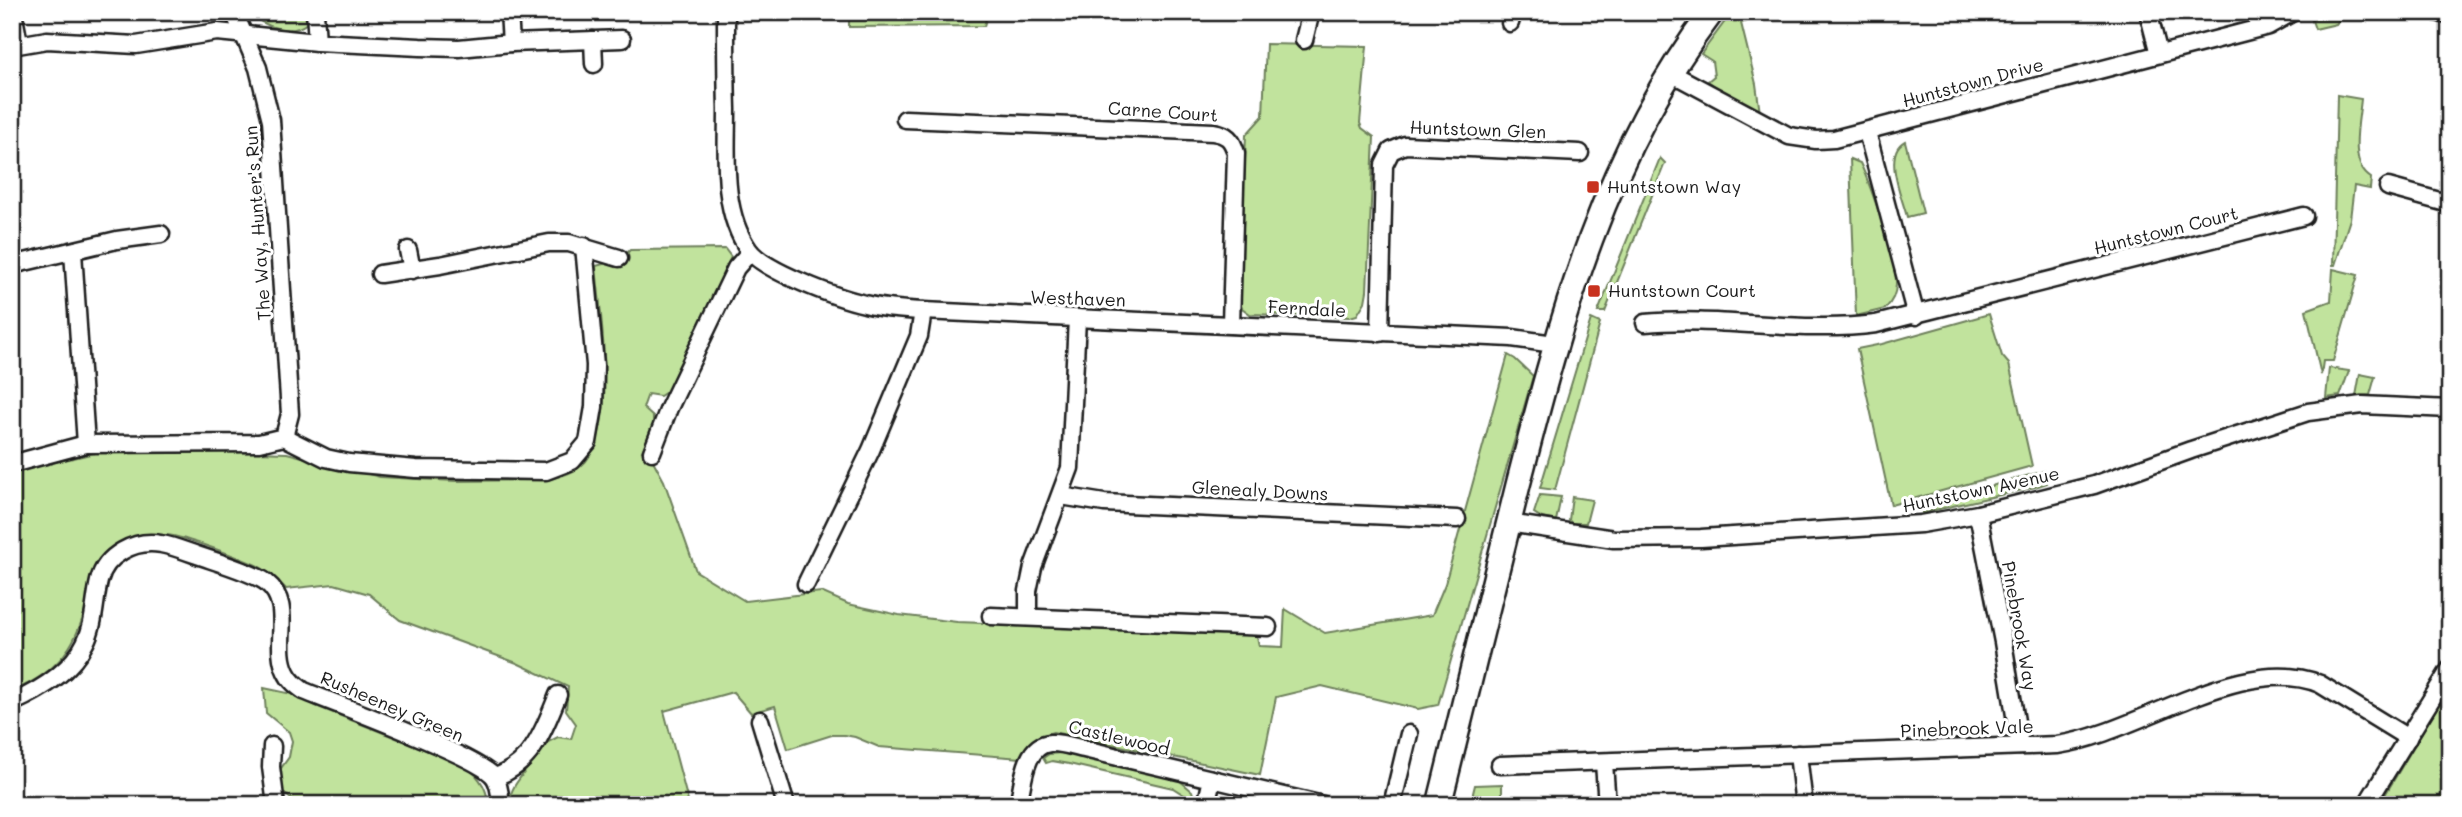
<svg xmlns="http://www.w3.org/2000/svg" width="2462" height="817" font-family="Mali,sans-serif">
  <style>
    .green { fill: #c1e39d; stroke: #6e805c; stroke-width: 2 }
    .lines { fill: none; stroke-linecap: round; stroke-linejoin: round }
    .street-casing { stroke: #1c1c1c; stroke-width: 21 }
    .secondary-casing { stroke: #1c1c1c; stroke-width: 28 }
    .street { stroke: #fff; stroke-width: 16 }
    .secondary { stroke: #fff; stroke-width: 23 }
    .poi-dot { fill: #c8321e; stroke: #fff; stroke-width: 2.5 }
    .labels { text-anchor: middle; stroke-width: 6; stroke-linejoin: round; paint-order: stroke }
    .street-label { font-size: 18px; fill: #1c1c1c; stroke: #fff }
    .poi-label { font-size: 18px; fill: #1c1c1c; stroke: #fff; text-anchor: start }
  </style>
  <rect width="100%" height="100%" fill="#fff"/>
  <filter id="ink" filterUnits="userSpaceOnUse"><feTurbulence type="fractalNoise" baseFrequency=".0143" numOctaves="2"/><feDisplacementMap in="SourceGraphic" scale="14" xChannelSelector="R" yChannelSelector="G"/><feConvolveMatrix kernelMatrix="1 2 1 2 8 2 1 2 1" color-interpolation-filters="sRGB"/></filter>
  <g filter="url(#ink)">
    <g class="green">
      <path d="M248 12H308L307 23C290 37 263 26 248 12Z"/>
      <polygon points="849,12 988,12 984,26 849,27"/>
      <polygon points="1732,12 1770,12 1741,23 1756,84 1760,113 1737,102 1708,81 1714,76 1712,61 1701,54"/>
      <polygon points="2309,12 2340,12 2339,20 2336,24 2315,29"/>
      <polygon points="1266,44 1367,46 1360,123 1362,128 1374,137 1367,291 1365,302 1357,315 1350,317 1250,314 1242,308 1239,301 1246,135 1263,116"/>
      <path d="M2337 95 2361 99C2359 122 2348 164 2371 178L2370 189 2354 186 2350 219 2335 265H2333Z"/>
      <path d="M1905 141 1923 213 1907 217C1902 197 1882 153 1905 141Z"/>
      <polygon points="1660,158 1665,163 1605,312 1598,312"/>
      <path d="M1850 159 1860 163C1871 186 1897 261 1896 284 1896 293 1892 302 1885 309L1856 316Z"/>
      <path d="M725 249 731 257 671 389 660 396 648 394 643 408 653 417V427L642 451 650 455 664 481 696 571 745 601 821 592 848 604 899 615 957 622 1251 633 1257 636 1259 646 1283 647 1285 609 1325 633 1432 615 1445 584 1508 355 1515 359 1533 376 1438 705 1418 709 1322 686 1276 697 1260 775 1053 732C1037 737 1029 744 1021 758L879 747 855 737 844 735H832L788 749 775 706 751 713 733 692 664 711 689 805H510C507 783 536 765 544 744L558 737 571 739 576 724 566 710 568 687 517 663 400 620 369 594 334 584 286 589C277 579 268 571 256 565 238 557 186 537 167 535 144 534 112 544 98 563 81 624 78 665 12 691V472L95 453 121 450H178L287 453 380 477 455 481 546 480C558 477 571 474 581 466 620 433 600 313 596 266L621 259 630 250Z"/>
      <polygon points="2333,269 2358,275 2333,361 2323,361 2321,375 2306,310 2331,301"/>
      <polygon points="1989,314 2002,356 2009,364 2032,466 1891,505 1857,349 1882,344"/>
      <polygon points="1591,319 1600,323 1555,490 1540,488"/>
      <polygon points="2329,368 2349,371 2340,396 2326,398"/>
      <polygon points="2360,374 2375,377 2370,395 2356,396"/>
      <polygon points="2044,471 2047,483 2035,487 1922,513 1921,506"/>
      <polygon points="1540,495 1561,497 1556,521 1542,518 1534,513"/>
      <polygon points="1572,497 1592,500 1586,523 1571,523 1569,520"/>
      <polygon points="2450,685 2450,805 2379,805"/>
      <path d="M264 688 292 694 316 706 459 763C477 773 486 784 489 805H304L291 799 280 790 279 771 289 757 292 741 289 732 266 713Z"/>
      <polygon points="1061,753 1179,780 1192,791 1196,804 1190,805 1187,797 1173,788 1069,764 1052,761 1046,763 1043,758 1049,754"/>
      <polygon points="1502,784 1502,805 1470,805 1475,785"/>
    </g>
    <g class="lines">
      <g class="street-casing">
        <g id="street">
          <polyline points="13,12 19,43"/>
          <polyline points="315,12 317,42"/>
          <polyline points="509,12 511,43"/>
          <path d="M726 12C726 45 726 77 727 109 727 154 721 211 749 250 764 271 838 298 865 304 884 309 904 310 923 311L1512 338 1554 344"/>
          <polyline points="2148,12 2159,54"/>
          <polyline points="2436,12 2450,16"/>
          <polyline points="1510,23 1513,12"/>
          <polyline points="593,40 594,64"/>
          <polyline points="1304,40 1311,12"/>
          <polyline points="12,46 47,40 136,45 217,32 317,42 420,47 459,48 511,43 622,39"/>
          <polyline points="1671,73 1789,136 1816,140 1834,139 2268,26 2293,12"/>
          <path d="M905 119 1213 132C1227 134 1232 139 1236 153L1231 324"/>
          <polyline points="1867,132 1916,316"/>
          <polyline points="2388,187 2450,204"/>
          <polyline points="408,250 412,270"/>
          <polyline points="73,252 86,444"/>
          <polyline points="12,265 117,240 161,234"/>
          <polyline points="380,274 440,265 549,243 569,243 619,258"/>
          <path d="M1645 323C1722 316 1799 334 1876 324L2304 216"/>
          <polyline points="1380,333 1384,165 1391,151 1405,145 1580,153"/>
          <polyline points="284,437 326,458 349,463 416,469 546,471 572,461 588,442 594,407 595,365 584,246"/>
          <polyline points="652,452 669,408 736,268 750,252"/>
          <polyline points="12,464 86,444 259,443 284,437 290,414 271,120 258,68 234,12"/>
          <polyline points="1061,496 1104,503 1457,519"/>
          <polyline points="1978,514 2003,642 2020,746"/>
          <polyline points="1508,523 1614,539 1701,538 1921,524 1978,514 2094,485 2191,450 2308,412 2362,405 2450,409"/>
          <polyline points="806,584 871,450 919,336 923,311"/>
          <polyline points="991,616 1268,627"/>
          <polyline points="1028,616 1028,591 1033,567 1070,468 1077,318"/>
          <path d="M12 703C41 690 71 672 85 643 95 624 94 602 99 581 105 555 135 539 161 544 173 546 185 551 197 555 214 561 252 572 266 582 295 605 272 643 286 672 290 681 297 686 304 691 334 703 483 758 495 778 500 786 500 796 501 805"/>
          <polyline points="760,720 786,805"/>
          <polyline points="272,746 271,767 276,805"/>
          <polyline points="1798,754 1804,805"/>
          <polyline points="1604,763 1607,805"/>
          <path d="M1500 765 2057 745C2138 734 2242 652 2320 684L2408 738"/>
          <path d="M495 777C533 764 544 729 558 695"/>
          <path d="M1018 805C1023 785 1024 745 1050 743 1061 742 1074 747 1084 749L1323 805"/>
          <polyline points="1206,805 1212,779"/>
          <polyline points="1392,805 1409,734"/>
          <polyline points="2366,805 2450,669"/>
        </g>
      </g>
      <g class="secondary-casing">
        <path id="secondary" d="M1439 805C1465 698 1491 591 1518 485 1561 318 1605 152 1712 12"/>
      </g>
      <use href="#street" class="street"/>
      <use href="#secondary" class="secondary"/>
    </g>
  </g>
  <g class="poi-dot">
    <rect x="1586" y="180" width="14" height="14" rx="3.5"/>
    <rect x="1587" y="284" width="14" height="14" rx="3.5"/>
  </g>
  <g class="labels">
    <g class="street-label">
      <text transform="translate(1973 83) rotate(-15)" y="6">Huntstown Drive</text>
      <text transform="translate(1163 112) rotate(4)" y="6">Carne Court</text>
      <text transform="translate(1478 130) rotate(2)" y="6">Huntstown Glen</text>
      <text transform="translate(258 223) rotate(-94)" y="6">The Way, Hunter's Run</text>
      <text transform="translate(2166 231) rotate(-14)" y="6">Huntstown Court</text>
      <text transform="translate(1078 299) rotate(2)" y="6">Westhaven</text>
      <text transform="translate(1307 309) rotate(3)" y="6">Ferndale</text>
      <text transform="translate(1981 490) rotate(-12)" y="6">Huntstown Avenue</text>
      <text transform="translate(1260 491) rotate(3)" y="6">Glenealy Downs</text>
      <text transform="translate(2019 626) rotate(80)" y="6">Pinebrook Way</text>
      <text transform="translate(392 707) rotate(23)" y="6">Rusheeney Green</text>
      <text transform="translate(1967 729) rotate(-2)" y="6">Pinebrook Vale</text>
      <text transform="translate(1119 738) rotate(13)" y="6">Castlewood</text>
    </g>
    <g class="poi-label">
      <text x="1607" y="193">Huntstown Way</text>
      <text x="1608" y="297">Huntstown Court</text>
    </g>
  </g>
  <rect width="2462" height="817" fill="none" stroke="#fff" stroke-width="42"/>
  <rect x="21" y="21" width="2420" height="775" fill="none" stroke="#1c1c1c" stroke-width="2.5" filter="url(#ink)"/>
</svg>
